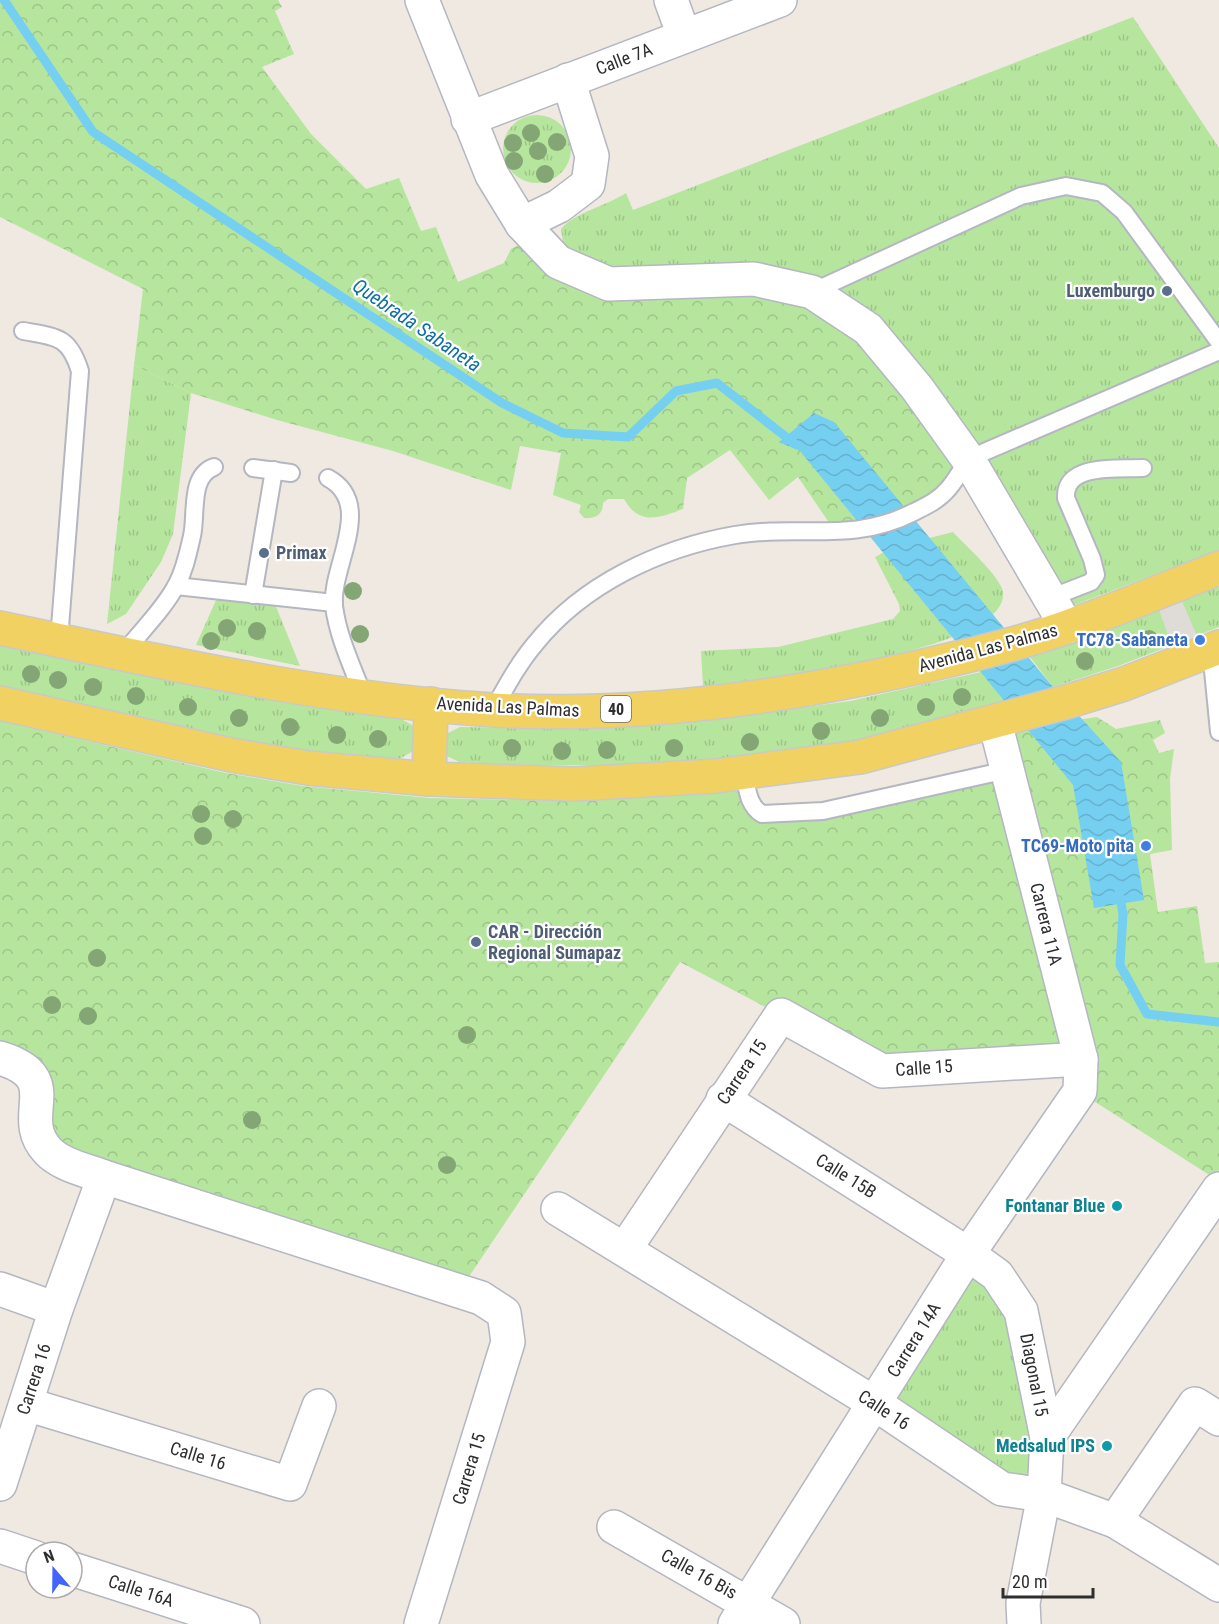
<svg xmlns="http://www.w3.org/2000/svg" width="1219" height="1624" font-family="'Roboto Condensed',sans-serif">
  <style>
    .grass { fill: url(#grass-tufts) }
    .forest { fill: url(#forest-crowns) }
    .plaza { fill: #dfdcd8 }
    .water { fill: url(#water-waves) }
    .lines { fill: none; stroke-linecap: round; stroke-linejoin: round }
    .stream { stroke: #75cff0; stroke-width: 9 }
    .service-casing { stroke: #b4b7c1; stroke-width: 20 }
    .minor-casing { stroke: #b4b7c1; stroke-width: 36 }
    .primary-casing { stroke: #c9c9c9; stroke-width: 36 }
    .service { stroke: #fff; stroke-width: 16 }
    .minor { stroke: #fff; stroke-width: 33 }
    .primary { stroke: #f2d163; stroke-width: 33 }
    .tree { fill: #84a574 }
    .service-dot { fill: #5c6f8a; stroke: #fff; stroke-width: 2 }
    .shop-dot { fill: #3f7fe0; stroke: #fff; stroke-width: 2 }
    .culture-dot { fill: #0f9aa8; stroke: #fff; stroke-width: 2 }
    .labels { text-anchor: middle; stroke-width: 4.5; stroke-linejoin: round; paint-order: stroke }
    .shield { fill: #fff; stroke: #6d6d6d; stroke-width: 1.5 }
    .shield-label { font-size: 16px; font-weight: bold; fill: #2e2e2e }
    .street-label { font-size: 18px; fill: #2e2e2e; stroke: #fff }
    .service-label { font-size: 18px; font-weight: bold; fill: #4e5e75; stroke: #fff; text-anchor: start }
    .shop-label { font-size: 18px; font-weight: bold; fill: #366cbe; stroke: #fff; text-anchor: end }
    .culture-label { font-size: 18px; font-weight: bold; fill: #0d838f; stroke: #fff; text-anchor: end }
    .water-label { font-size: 20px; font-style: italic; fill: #0d6fa3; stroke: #fff }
  </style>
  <defs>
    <pattern id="grass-tufts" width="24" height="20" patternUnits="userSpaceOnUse" patternTransform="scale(1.5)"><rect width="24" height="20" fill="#b6e59e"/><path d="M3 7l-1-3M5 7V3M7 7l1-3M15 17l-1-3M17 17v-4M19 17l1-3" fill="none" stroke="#9dc588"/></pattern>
    <pattern id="forest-crowns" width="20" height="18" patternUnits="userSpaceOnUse" patternTransform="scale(1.5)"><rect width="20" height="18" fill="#b6e59e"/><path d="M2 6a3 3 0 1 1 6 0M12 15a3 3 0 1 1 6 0" fill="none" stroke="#9dc588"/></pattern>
    <pattern id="water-waves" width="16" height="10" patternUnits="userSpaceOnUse" patternTransform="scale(1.5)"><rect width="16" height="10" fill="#75cff0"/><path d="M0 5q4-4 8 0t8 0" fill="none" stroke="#66b2ce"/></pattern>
  </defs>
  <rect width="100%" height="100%" fill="#efe9e1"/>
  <g class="grass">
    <path d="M1133 17 1219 148V550L1069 607 973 447 564 248 561 229C574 213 608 205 626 193L633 210Z"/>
    <circle cx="537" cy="149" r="34"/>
    <polygon points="134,365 191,393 173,534 161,562 126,614 107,624"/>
    <path d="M953 532C964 544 1001 577 1003 592 1010 653 748 680 703 686L701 651 778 647 893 619 900 611 899 604 875 557 894 547Z"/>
    <polygon points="1219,587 1219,627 1118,666 1053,687 1030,657"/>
    <polygon points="217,598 275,604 300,666 196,645"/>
    <polygon points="0,646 286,703 396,716 412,725 418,733 415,750 401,758 389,760 306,752 210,734 0,686"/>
    <path d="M981 672 1005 701C955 714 905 731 855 740 725 763 591 770 459 762L445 755 446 734 460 727 572 729 705 721 850 701Z"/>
    <polygon points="968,1264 1015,1317 1037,1430 1036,1486 1004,1482 883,1401"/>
  </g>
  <g class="forest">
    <path d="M0 0H278L282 7 275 11 294 54 262 67 311 134 366 189 399 178 421 231 436 227 458 282 504 263 511 249 520 244 552 274 751 289 811 305 859 335 960 462C932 503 879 526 830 524L798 477 769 500 730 450 687 478 683 509C659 518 639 526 624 499H608L603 503C603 515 595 519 584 518L579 512 581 505 553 495 561 453 520 446 511 490 393 451 277 420 191 393 134 365 143 289 0 217Z"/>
    <polygon points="1097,717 1116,729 1160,720 1165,733 1153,740 1159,753 1174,749 1170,779 1172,850 1150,854 1158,912 1197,906 1205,963 1219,962 1219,1170 1214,1178 1089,1098 1010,735 1050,724"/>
    <polygon points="0,721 226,773 303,786 430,798 574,801 740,790 751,817 760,821 998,779 1067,1048 886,1060 771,1010 680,962 466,1281 66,1150 0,1046"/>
  </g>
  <polygon class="plaza" points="1182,601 1197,636 1172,646 1159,610"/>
  <polygon class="water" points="814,413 834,422 1053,687 1121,762 1144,900 1094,908 1073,785 800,451 779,442"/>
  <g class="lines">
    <g class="stream">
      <polyline points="4,0 93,132 502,403 563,433 628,437 676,391 717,383 795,444"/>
      <polyline points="1119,892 1123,914 1120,965 1147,1014 1219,1022"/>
    </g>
    <g class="service-casing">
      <g id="service">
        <polyline points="812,292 1021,196 1066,186 1102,193 1124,212 1219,342"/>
        <path d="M23 331C57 337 69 336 80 371L59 640"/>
        <polyline points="253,468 291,473"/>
        <path d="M328 478C376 504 330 567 334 606 338 637 352 666 363 695"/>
        <polyline points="176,586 334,603"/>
        <polyline points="253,595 274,470"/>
        <path d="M1050 598 1091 582 1096 575 1092 559 1066 498C1064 463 1118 469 1143 468"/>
        <polyline points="1211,650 1219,732"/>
        <path d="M123 654C140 632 164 609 177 584 185 569 188 553 192 536 197 514 189 476 214 467"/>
        <path d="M493 710C506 687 518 664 535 644 583 584 660 548 735 535 800 524 851 544 914 512 926 506 939 500 948 489 956 480 962 469 968 459L1219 351"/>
        <path d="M744 773C747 788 748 806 762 814L823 811 1007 770"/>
      </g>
    </g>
    <g class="minor-casing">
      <g id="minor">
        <polyline points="422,0 492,175 522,224 558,262 609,284 754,279 812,292 868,329 917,388 968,459 1067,627"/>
        <polyline points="671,0 684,36"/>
        <polyline points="468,119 780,0"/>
        <polyline points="522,224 559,206 588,184 592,156 568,80"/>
        <path d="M0 1058C68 1079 14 1115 48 1151 61 1165 86 1170 104 1177L481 1298 504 1313 508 1342 421 1624"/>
        <polyline points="723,1099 968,1254 997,1275 1021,1311 1047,1438 1044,1495 1023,1603 1024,1624"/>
        <polyline points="558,1209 874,1403 1002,1489 1044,1495 1115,1521 1219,1585"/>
        <polyline points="625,1249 781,1015 882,1071 1081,1059"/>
        <polyline points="0,1289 56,1309"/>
        <polyline points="26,1404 290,1484 319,1406"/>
        <polyline points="1047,1438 1219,1189"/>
        <polyline points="0,1484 56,1309 104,1177"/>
        <polyline points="1115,1521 1195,1404 1219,1419"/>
        <polyline points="614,1527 783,1624"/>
        <polyline points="0,1546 36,1558"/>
        <polyline points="72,1569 243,1624"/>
        <polyline points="735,1624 968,1254 1080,1091 1081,1059 995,722"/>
      </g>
    </g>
    <g class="primary-casing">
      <g id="primary">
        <path d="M0 628C163 662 327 700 494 710 633 718 774 699 910 669 963 657 1016 645 1067 627 1118 609 1168 588 1219 568"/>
        <polyline points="0,703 231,755 308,768 429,779 574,784 716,776 860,757 1066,702 1124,684 1219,647"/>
        <polyline points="429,779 431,704"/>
      </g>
    </g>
    <use href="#service" class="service"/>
    <use href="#minor" class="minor"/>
    <use href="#primary" class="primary"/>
  </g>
  <g class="tree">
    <circle cx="531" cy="133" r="9"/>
    <circle cx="557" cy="142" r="9"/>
    <circle cx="513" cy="143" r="9"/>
    <circle cx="538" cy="151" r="9"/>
    <circle cx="514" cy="161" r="9"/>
    <circle cx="545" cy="174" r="9"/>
    <circle cx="353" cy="591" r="9"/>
    <circle cx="227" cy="628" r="9"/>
    <circle cx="257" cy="631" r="9"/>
    <circle cx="360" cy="634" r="9"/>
    <circle cx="1149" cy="639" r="9"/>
    <circle cx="211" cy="641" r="9"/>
    <circle cx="1085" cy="661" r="9"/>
    <circle cx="31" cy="674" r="9"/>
    <circle cx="58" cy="680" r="9"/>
    <circle cx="93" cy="687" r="9"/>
    <circle cx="136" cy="696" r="9"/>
    <circle cx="962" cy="697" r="9"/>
    <circle cx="188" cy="707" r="9"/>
    <circle cx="926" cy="707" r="9"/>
    <circle cx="239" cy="718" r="9"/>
    <circle cx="880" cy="718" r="9"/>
    <circle cx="290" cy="727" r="9"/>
    <circle cx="821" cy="731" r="9"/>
    <circle cx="337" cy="735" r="9"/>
    <circle cx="378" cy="739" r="9"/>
    <circle cx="750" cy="742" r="9"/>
    <circle cx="512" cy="748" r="9"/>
    <circle cx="674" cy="748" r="9"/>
    <circle cx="607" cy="750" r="9"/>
    <circle cx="562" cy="751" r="9"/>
    <circle cx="201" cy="814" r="9"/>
    <circle cx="233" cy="819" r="9"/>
    <circle cx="203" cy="836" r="9"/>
    <circle cx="97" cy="958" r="9"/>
    <circle cx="52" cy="1005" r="9"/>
    <circle cx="88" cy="1016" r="9"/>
    <circle cx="467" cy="1035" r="9"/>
    <circle cx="252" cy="1120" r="9"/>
    <circle cx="447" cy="1165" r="9"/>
  </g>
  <g class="service-dot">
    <circle cx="1167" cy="291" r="6"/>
    <circle cx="264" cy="553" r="6"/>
    <circle cx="476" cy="942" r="6"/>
  </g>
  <g class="shop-dot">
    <circle cx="1200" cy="640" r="6"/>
    <circle cx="1146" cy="846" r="6"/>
  </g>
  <g class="culture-dot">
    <circle cx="1117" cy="1206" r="6"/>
    <circle cx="1107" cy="1446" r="6"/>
  </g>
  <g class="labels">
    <rect class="shield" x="601" y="696" width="30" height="26" rx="4.5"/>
    <g class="shield-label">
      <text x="616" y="715">40</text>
    </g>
    <g class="street-label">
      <text transform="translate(624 59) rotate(-21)" y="6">Calle 7A</text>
      <text transform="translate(988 648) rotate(-15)" y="6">Avenida Las Palmas</text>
      <text transform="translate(508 707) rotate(3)" y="6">Avenida Las Palmas</text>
      <text transform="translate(1046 924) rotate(76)" y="6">Carrera 11A</text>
      <text transform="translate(924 1068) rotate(-4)" y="6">Calle 15</text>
      <text transform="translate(742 1072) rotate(-56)" y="6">Carrera 15</text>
      <text transform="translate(846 1176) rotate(32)" y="6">Calle 15B</text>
      <text transform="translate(914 1340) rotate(-58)" y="6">Carrera 14A</text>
      <text transform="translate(1034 1375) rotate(79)" y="6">Diagonal 15</text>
      <text transform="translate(34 1379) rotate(-72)" y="6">Carrera 16</text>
      <text transform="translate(884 1410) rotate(33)" y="6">Calle 16</text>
      <text transform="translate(198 1456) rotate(17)" y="6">Calle 16</text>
      <text transform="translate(469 1469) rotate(-73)" y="6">Carrera 15</text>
      <text transform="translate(699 1574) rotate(29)" y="6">Calle 16 Bis</text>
      <text transform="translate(141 1591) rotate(18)" y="6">Calle 16A</text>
    </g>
    <g class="service-label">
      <text x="1155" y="297" text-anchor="end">Luxemburgo</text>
      <text x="276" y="559">Primax</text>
      <text x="488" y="938">CAR - Dirección<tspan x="488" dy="21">Regional Sumapaz</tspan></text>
    </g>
    <g class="shop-label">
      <text x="1188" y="646">TC78-Sabaneta</text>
      <text x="1134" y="852">TC69-Moto pita</text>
    </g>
    <g class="culture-label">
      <text x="1105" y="1212">Fontanar Blue</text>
      <text x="1095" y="1452">Medsalud IPS</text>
    </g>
    <g class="water-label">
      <text transform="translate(417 325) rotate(34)" y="7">Quebrada Sabaneta</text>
    </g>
  </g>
  <g transform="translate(54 1570) rotate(340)"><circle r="28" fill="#ffffff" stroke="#ababab" stroke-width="1.5"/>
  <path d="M0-4.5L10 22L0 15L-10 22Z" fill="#4264fb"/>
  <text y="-9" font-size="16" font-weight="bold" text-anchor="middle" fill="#2e2e2e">N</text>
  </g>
  <path d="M1003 1588v9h90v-9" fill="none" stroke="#2e2e2e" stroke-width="3"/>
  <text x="1012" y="1588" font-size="18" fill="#2e2e2e" stroke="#ffffff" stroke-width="4.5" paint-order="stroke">20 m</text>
</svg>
